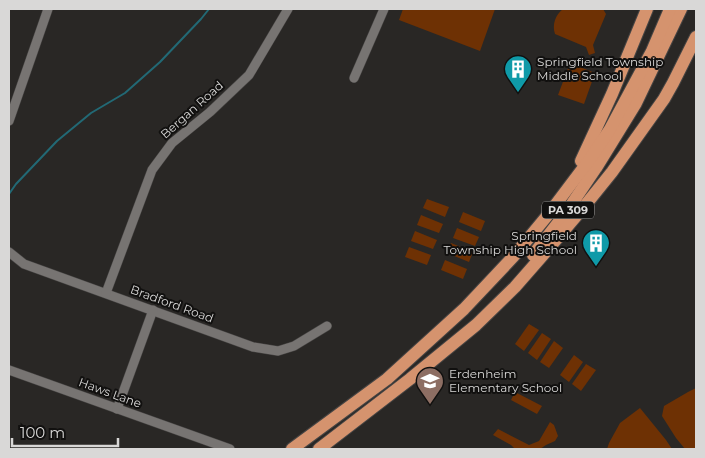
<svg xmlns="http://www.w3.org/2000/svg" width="705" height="458" font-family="Montserrat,sans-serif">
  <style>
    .green { fill: #6e3104 }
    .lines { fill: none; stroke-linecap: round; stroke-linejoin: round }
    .stream { stroke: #226975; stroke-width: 2 }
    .minor-casing { stroke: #464443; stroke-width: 10 }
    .highway-casing { stroke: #464443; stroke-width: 14 }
    .minor { stroke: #777472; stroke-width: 9 }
    .highway { stroke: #d5936e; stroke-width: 12 }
    .labels { text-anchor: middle; stroke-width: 4; stroke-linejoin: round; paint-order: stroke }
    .shield { fill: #11100f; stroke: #9d9c9b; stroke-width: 1 }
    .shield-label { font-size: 11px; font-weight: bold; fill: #d9d8d7 }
    .poi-label { font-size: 12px; fill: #d9d8d7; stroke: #11100f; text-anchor: start }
    .street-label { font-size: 12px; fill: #d9d8d7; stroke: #11100f }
  </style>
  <rect width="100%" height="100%" fill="#292725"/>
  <g class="green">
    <polygon points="403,9 495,9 480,51 399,20"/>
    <path d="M563 9H603L606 14 593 45 595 53 589 55 586 47 555 34C552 25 555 15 563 9Z"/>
    <polygon points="570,63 595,73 584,104 558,95"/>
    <polygon points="427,199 449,207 445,217 423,208"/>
    <polygon points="463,212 485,221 481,231 459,222"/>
    <polygon points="421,215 443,224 439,233 417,225"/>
    <polygon points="457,228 479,237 475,246 453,238"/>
    <polygon points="415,231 437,240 433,249 411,241"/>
    <polygon points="451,243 473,252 469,262 447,253"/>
    <polygon points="409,247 431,255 427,265 405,257"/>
    <polygon points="445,260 467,269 463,279 441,270"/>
    <polygon points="529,324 539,330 524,351 515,344"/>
    <polygon points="542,333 551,339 537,360 528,353"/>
    <polygon points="554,341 563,348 549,368 540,362"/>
    <polygon points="574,355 583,362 569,382 560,375"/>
    <polygon points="586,364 596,370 581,391 572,384"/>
    <polygon points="696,388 696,449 685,449 676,438 662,416 664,406 688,392"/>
    <polygon points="515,392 542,406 537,414 511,400"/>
    <polygon points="640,408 666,440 672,449 607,449 609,443 620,423"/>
    <polygon points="550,422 554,425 558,436 555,441 546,445 540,449 515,449 511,445 493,435 498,429 529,445 539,441"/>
  </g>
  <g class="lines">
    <polyline class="stream" points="9,194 16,184 57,141 91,113 125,93 160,62 201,19 209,9"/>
    <g class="minor-casing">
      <g id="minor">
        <polyline points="354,78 384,9"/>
        <polyline points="9,121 48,9"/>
        <polyline points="9,252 24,264 253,347 278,351 294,346 327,326"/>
        <polyline points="106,293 152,170 172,143 210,112 249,75 288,9"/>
        <polyline points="9,370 230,449"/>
        <polyline points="117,409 153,310"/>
      </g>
    </g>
    <g class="highway-casing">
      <g id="highway">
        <polyline points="581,161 612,94 647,9"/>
        <polyline points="533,255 565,214 596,168 636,103 681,9"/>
        <polyline points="292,449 387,379 464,309 513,257 547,216 590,159 610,129 652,51 670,9"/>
        <polyline points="319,449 410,379 476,325 515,287 543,255 583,208 612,172 664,99 673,83 696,37"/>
      </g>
    </g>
    <use href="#minor" class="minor"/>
    <use href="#highway" class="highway"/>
  </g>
  <defs>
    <g id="building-pin" transform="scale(1.4375)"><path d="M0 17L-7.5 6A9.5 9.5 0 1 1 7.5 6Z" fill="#0f9aa8" stroke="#11100f"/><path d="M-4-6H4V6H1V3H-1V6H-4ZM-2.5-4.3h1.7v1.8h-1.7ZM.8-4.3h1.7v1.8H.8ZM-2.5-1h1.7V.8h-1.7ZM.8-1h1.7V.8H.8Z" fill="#fff"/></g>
    <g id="school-pin" transform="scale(1.4375)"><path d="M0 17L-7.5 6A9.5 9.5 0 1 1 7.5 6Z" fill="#8d6e63" stroke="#11100f"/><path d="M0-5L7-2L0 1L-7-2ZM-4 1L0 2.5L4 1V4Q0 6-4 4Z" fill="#fff"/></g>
  </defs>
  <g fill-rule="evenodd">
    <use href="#building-pin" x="518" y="69"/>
    <use href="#building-pin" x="596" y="243"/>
    <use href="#school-pin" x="430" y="381"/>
  </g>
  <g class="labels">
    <rect class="shield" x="542" y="201.5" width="52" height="17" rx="4"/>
    <g class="shield-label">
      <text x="568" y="214">PA 309</text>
    </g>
    <g class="poi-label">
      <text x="537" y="66">Springfield Township<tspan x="537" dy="14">Middle School</tspan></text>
      <text x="577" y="240" text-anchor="end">Springfield<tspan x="577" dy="14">Township High School</tspan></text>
      <text x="449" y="378">Erdenheim<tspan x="449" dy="14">Elementary School</tspan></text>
    </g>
    <g class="street-label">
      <text transform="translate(192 110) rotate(-42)" y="4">Bergan Road</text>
      <text transform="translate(172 304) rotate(20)" y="4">Bradford Road</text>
      <text transform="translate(110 393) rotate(20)" y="4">Haws Lane</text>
    </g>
  </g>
  <rect width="705" height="458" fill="none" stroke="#d9d8d7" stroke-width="20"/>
  <path d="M12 438v8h106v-8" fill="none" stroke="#d9d8d7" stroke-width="2.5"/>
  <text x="20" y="438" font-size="15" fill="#d9d8d7" stroke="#11100f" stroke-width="4" paint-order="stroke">100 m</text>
</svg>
